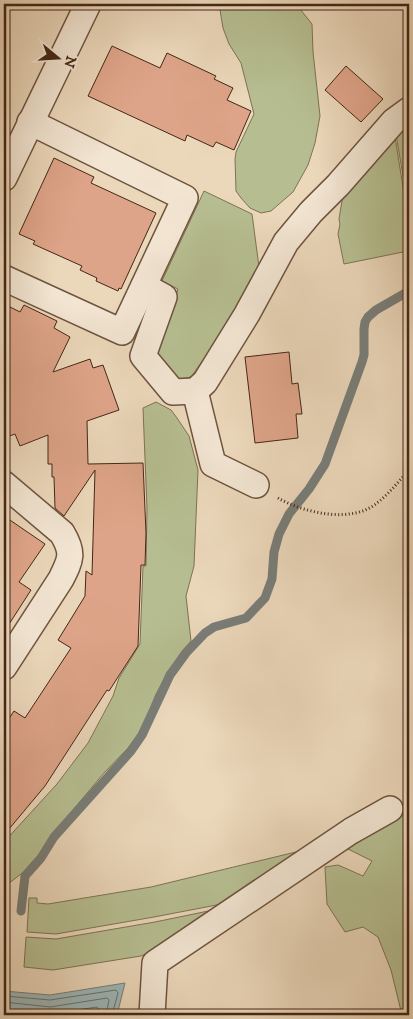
<svg xmlns="http://www.w3.org/2000/svg" width="413" height="1019" font-family="'IM FELL DW Pica',serif">
  <style>
    .green { fill: #b6be91; stroke: #7e7254 }
    .water { fill: #9bb7b9; stroke: #797d78 }
    .lines { fill: none; stroke-linecap: round; stroke-linejoin: round }
    .shore { stroke: #706f68; stroke-width: 1 }
    .stream { stroke: #797d78; stroke-width: 9 }
    .building { fill: #dea489; stroke: #452716 }
    .street-casing { stroke: #6e533f; stroke-width: 28 }
    .path { stroke: #452716; stroke-width: 3; stroke-dasharray: 1 2.5; stroke-linecap: butt }
    .street { stroke: #f2e5d2; stroke-width: 25 }
  </style>
  <rect width="100%" height="100%" fill="#ebd7ba"/>
  <filter id="stains"><feTurbulence type="fractalNoise" baseFrequency=".004" numOctaves="4"/><feColorMatrix values="0 0 0 0 .2 0 0 0 0 .09 0 0 0 0 .02 0 0 0 .5 -.17"/></filter>
  <radialGradient id="worn" r=".72"><stop offset=".6" stop-color="#630" stop-opacity="0"/><stop offset="1" stop-color="#630" stop-opacity=".3"/></radialGradient>
  <g class="green">
    <polygon points="219,4 296,4 312,24 313,52 320,116 315,143 308,165 293,192 271,211 261,213 250,208 241,198 236,191 235,159 236,152 254,114 241,63 229,44 223,28"/>
    <polygon points="409,123 409,222 409,212 396,134"/>
    <polygon points="395,137 407,212 408,251 344,264 338,234 340,224 339,219 343,195"/>
    <polygon points="204,191 252,214 259,267 231,316 211,349 191,377 177,380 156,356 178,289 162,281"/>
    <polygon points="156,402 171,410 177,418 189,436 198,470 194,566 186,596 191,641 182,651 167,674 156,694 145,722 139,733 128,748 103,774 52,835 41,853 25,871 4,887 4,842 57,784 88,743 113,696 119,678 140,644 143,566 146,566 147,509 143,408"/>
    <polygon points="409,812 409,1015 402,1015 391,970 378,937 363,927 345,932 327,904 325,867 338,865 363,876 372,861 346,848"/>
    <polygon points="300,851 227,903 154,917 56,934 27,932 29,898 37,898 37,903 48,904 151,887"/>
    <polygon points="218,909 154,951 141,956 53,970 24,967 26,937 56,939 155,922"/>
  </g>
  <polygon class="water" points="125,983 117,1015 4,1015 4,991 50,995"/>
  <g class="lines">
    <g class="shore">
      <polyline points="4,996 50,1000 116,990 118,993 112,1015"/>
      <polyline points="4,1002 50,1007 107,998 109,1000 106,1015"/>
      <polyline points="4,1010 50,1014 97,1007 99,1009 99,1015"/>
    </g>
    <polyline class="stream" points="21,911 25,876 41,858 54,837 131,751 142,735 170,675 186,653 205,633 214,627 246,618 265,598 272,579 274,552 279,534 289,514 309,489 325,464 362,362 364,355 364,329 365,322 368,317 376,310 409,291"/>
  </g>
  <g class="building">
    <polygon points="112,46 160,68 167,53 216,76 214,79 233,88 227,100 251,111 234,150 216,142 213,147 187,135 185,141 88,96"/>
    <polygon points="346,66 383,99 361,122 325,90"/>
    <polygon points="54,158 94,177 91,183 156,213 121,289 119,288 118,291 96,281 97,278 80,270 82,266 33,244 35,241 19,234"/>
    <polygon points="4,304 20,312 24,305 57,321 54,328 70,337 53,372 90,359 93,368 103,365 119,410 87,421 88,464 143,463 146,533 145,565 141,565 138,646 109,691 107,690 45,786 4,835 4,726 14,711 25,718 71,648 58,640 85,596 86,571 92,575 95,470 64,516 55,508 54,477 52,477 52,464 48,464 48,435 20,446 15,434 4,438"/>
    <polygon points="289,352 292,384 298,383 302,414 296,414 298,438 255,443 245,357"/>
    <polygon points="4,516 45,544 19,582 31,590 4,632"/>
  </g>
  <g class="lines">
    <g class="street-casing">
      <g id="street">
        <polyline points="4,178 88,4"/>
        <polyline points="4,278 122,332 185,198 30,122"/>
        <polyline points="144,286 164,297 143,356 173,392 195,391 205,382 247,314 286,242 311,212 338,185 394,121 409,110"/>
        <polyline points="195,391 213,464 256,485"/>
        <path d="M4 484 62 533C74 553 71 559 61 579L4 667"/>
        <polyline points="152,1015 155,963 351,831 390,809"/>
      </g>
    </g>
    <path class="path" d="M278 498C304 513 352 524 377 503 389 494 399 481 409 470"/>
    <use href="#street" class="street"/>
  </g>
  <rect width="413" height="1019" fill="none" stroke="#ebd7ba" stroke-width="20"/>
  <rect x="5" y="5" width="403" height="1009" fill="none" stroke="#452716" stroke-width="2.5"/>
  <rect x="10" y="10" width="393" height="999" fill="none" stroke="#452716"/>
  <g transform="translate(58 58) rotate(108)" stroke="#f2e5d2" stroke-width="4" paint-order="stroke">
  <path d="M0-4L9 19L0 12L-9 19Z" fill="#452716"/>
  <text y="-8" font-size="14" font-weight="bold" text-anchor="middle" fill="#452716">N</text>
  </g>
  <rect width="100%" height="100%" filter="url(#stains)"/>
  <rect width="100%" height="100%" fill="url(#worn)"/>
</svg>
